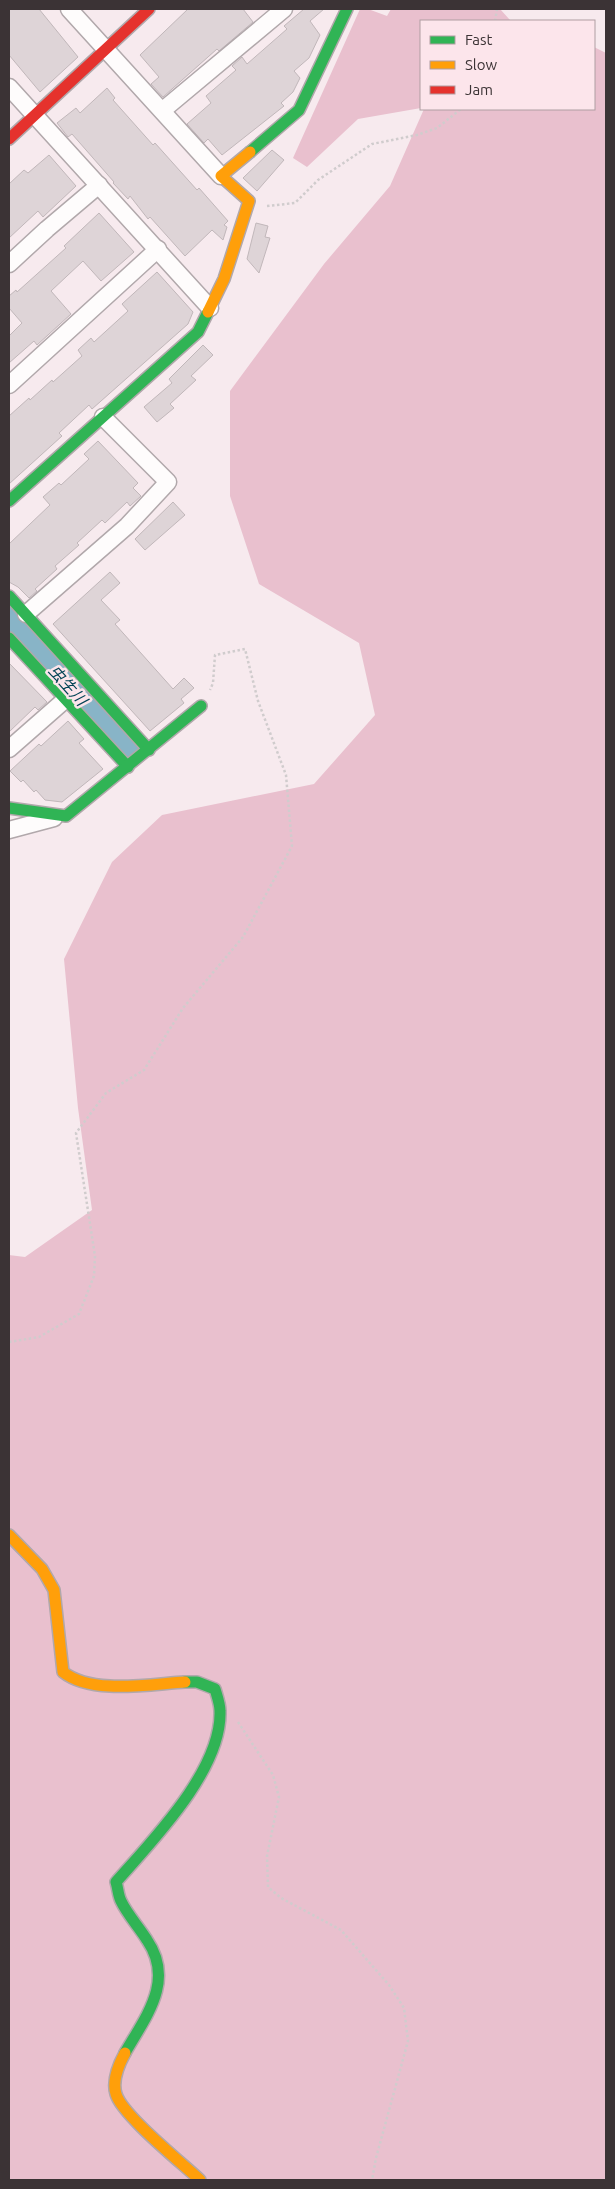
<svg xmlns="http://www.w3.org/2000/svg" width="615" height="2189" font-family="Ubuntu,'Noto Sans JP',sans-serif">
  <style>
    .forest { fill: #e9c0ce }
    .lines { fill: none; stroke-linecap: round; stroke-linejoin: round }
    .river { stroke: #88b4c7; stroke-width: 28 }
    .building { fill: #ded4d7; stroke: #c1b7ba }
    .street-casing { stroke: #b1a8ab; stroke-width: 19 }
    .fast-casing { stroke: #b1a8ab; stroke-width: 14 }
    .slow-casing { stroke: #b1a8ab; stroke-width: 14 }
    .jam-casing { stroke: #b1a8ab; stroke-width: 14 }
    .path { stroke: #d0cccd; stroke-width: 2.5; stroke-dasharray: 2.5 2.5; stroke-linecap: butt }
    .street { stroke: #fefcfc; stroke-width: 16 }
    .fast { stroke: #30b455; stroke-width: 11 }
    .slow { stroke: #ff9f0a; stroke-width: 11 }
    .jam { stroke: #e5322d; stroke-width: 11 }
    .labels { text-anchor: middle; stroke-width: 5; stroke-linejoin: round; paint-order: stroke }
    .water-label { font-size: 16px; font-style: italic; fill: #024355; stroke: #fce5eb }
  </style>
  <rect width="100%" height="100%" fill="#f7eaee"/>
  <g class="forest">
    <polygon points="360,9 368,9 387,16 391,9 500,9 511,21 421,21 421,108 358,119 307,167 293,158"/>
    <polygon points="594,47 606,53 606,2180 9,2180 9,1255 25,1257 92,1210 78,1108 64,959 112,862 162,815 314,784 375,715 359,643 259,584 230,496 230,391 324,264 390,186 424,109 594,109"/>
  </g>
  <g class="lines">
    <polyline class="river" points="9,620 127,750"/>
  </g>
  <g class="building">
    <polygon points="9,9 39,9 78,57 40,92 9,55"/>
    <polygon points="188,9 243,9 253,22 219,51 217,49 163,97 151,84 159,77 140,55"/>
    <polygon points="304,9 324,9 310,21 320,35 309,58 294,71 300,78 293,92 281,103 284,106 222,155 208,139 204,143 187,124 211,103 206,96 236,70 232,66 242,57 247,64 287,29 284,26"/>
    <polygon points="107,88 115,98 113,100 153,145 155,143 197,190 199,188 228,221 224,225 227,227 223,240 212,230 185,256 150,217 148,219 130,196 128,199 113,183 114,182 72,134 68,137 57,123 76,108 80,113"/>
    <polygon points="272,150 284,160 257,191 243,178"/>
    <polygon points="49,155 76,186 43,217 38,211 9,238 9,184 24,170 28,173"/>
    <polygon points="99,213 134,252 101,281 83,261 51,291 71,314 37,345 34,341 9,363 9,336 22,323 9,308 9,296 16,290 17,292 66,248 64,246"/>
    <polygon points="256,223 268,226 265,237 270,238 259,273 247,259"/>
    <polygon points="157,272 193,312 188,324 92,409 89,405 59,433 62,436 9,484 9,416 29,398 30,400 52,380 53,382 82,356 78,350 91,338 94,342 128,311 122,304"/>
    <polygon points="203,345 213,355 191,376 196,380 170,404 174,408 157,422 144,407 172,383 169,379"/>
    <polygon points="98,441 138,483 133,488 141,496 130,506 127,502 105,523 102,520 77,543 79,545 55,566 57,569 35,589 37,591 29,598 18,587 9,582 9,544 50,505 43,497 59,483 61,485 89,459 84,454"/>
    <polygon points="173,502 185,515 145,550 135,539"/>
    <polygon points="110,572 120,583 101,600 120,620 115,624 173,689 184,678 194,688 181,699 184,703 150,731 53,624"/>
    <polygon points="9,663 47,702 38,710 35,707 9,732"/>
    <polygon points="68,721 84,739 79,743 103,769 62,802 45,800 36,790 34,792 23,780 21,782 10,771 39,744 41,746"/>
  </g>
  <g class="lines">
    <g class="street-casing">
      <g id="street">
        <polyline points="69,9 221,176"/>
        <polyline points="9,87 210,308"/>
        <polyline points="163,110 284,9"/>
        <polyline points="9,264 47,229 99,185"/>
        <polyline points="9,385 158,249"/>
        <polyline points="26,614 127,526 168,482 103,417"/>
        <polyline points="9,749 66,699"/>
        <polyline points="9,830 54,818"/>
      </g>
    </g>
    <g class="fast-casing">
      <g id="fast">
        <polyline points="250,152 299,110 347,9"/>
        <polyline points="9,501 198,332 208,312"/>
        <polyline points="9,596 149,750"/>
        <polyline points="9,638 128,767"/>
        <polyline points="9,808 66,816 201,706"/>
        <path d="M125 2053C146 2016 175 1981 147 1940 139 1927 127 1914 121 1901 118 1895 118 1888 116 1882 152 1841 222 1770 220 1711 220 1704 217 1696 215 1689L197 1682H185"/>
      </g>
    </g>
    <g class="slow-casing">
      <g id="slow">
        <polyline points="208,312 224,279 249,201 221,176 250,152"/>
        <path d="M9 1535 42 1569 54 1590 63 1672C92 1695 150 1684 185 1682"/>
        <path d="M125 2053C119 2064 112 2081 116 2094 122 2115 182 2163 200 2180"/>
      </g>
    </g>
    <g class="jam-casing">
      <polyline id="jam" points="9,139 149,9"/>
    </g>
    <g class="path">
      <polyline points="495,21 497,9"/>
      <polyline points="267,206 295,203 318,180 372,144 417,135 437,128 461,109"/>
      <polyline points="9,1342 39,1337 79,1314 94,1276 95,1256 76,1133 106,1093 144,1070 183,1008 243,937 292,846 286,775 258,701 245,649 215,655 213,683 210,690"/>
      <polyline points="238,1722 273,1775 279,1797 267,1856 268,1887 281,1898 341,1930 389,1985 404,2008 408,2041 376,2158 372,2180"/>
    </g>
    <use href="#street" class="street"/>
    <use href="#fast" class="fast"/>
    <use href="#slow" class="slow"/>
    <use href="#jam" class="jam"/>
  </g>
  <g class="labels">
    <g class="water-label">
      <text transform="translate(68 685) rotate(48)" y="6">虫生川</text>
    </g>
  </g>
  <rect width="615" height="2189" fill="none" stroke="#3b3335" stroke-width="20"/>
  <rect x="420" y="20" width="175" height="90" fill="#fce5eb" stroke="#af9ea2"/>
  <rect x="430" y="36" width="25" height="8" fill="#30b455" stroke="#af9ea2"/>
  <text x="465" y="45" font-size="15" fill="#3b3335">Fast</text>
  <rect x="430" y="61" width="25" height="8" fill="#ff9f0a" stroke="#af9ea2"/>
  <text x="465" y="70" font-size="15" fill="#3b3335">Slow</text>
  <rect x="430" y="86" width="25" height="8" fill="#e5322d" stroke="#af9ea2"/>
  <text x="465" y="95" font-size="15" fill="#3b3335">Jam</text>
</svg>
